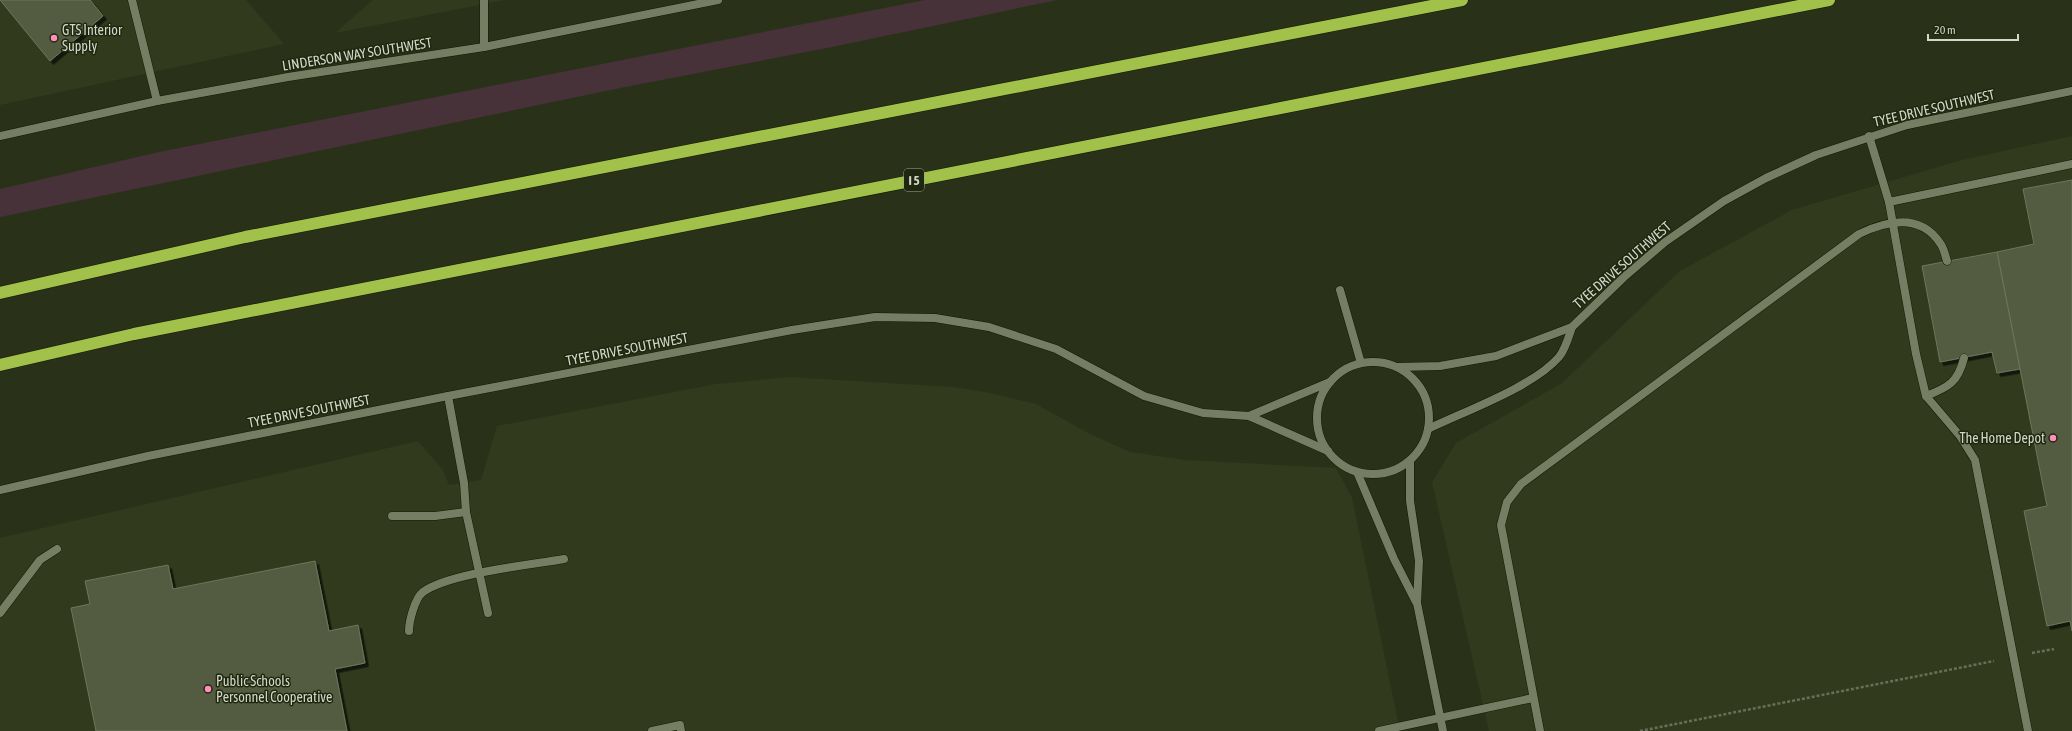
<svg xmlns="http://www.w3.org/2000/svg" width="2072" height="731" font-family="'Asap Condensed',sans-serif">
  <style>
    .built { fill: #313a1c }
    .green { fill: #48323a }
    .building { fill: #535b41; stroke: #6d765b; filter: url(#shadow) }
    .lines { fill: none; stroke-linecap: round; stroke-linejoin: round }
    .service-casing { stroke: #121903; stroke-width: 9 }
    .minor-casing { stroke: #121903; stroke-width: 9 }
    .tertiary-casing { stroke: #121903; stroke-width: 9 }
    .motorway-casing { stroke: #121903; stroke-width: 13 }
    .path { stroke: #676e59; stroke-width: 2.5; stroke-dasharray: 3 2; stroke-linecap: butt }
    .service { stroke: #757e63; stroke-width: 8 }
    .minor { stroke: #757e63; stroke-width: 8 }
    .tertiary { stroke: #757e63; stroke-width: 8 }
    .motorway { stroke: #a1c14b; stroke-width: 12 }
    .poi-dot { fill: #fe8ebc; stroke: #20270f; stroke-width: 1.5 }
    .labels { text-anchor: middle; stroke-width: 3; stroke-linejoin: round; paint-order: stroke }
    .shield { fill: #20270f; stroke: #9da391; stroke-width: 1 }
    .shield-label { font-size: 13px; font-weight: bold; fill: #d2d8c9 }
    .poi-label { font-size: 14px; fill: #d2d8c9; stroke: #20270f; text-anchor: start }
    .street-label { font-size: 14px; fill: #d2d8c9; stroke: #20270f }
  </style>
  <defs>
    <filter id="shadow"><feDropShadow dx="3.5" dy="3.5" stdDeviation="0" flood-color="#0009"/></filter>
  </defs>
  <rect width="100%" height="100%" fill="#2a3119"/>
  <g class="built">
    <polygon points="0,0 246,0 284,44 0,105"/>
    <polygon points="373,0 505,0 335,33"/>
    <polygon points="2072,136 2072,731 1489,731 1432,482 1456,443 1562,383 1680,271 1792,210 1962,160"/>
    <polygon points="790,377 953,387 990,393 1036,404 1090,434 1130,452 1185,460 1336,468 1352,498 1400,731 0,731 0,538 418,441 443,470 449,485 481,480 497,426 716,384"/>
  </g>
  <polygon class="green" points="925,0 1057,0 827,48 625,87 0,217 0,189 159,152"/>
  <g class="building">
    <polygon points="0,0 90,0 103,16 50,61"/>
    <polygon points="2072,180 2072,631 2070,621 2047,626 2024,511 2047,506 1997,252 2034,244 2023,189"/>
    <polygon points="1997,252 2020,369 1997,373 1992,352 1940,362 1922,266"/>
    <polygon points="315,561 329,631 358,625 365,663 335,669 347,731 96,731 71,608 90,604 85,581 168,565 173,589"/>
  </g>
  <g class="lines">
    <g class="service-casing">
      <g id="service">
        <polyline points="132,0 157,101"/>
        <polyline points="484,0 484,47"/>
        <polyline points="448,396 464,483 466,512 488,613"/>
        <path d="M1926 396C1949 387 1958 382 1964 358"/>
        <polyline points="392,516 435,516 466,512"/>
        <polyline points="0,613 40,560 57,549"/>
        <path d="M409 631C409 621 415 598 423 592 449 573 530 565 564 559"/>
        <polyline points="652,731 680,725 681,731"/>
        <polyline points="1379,731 1533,698"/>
        <path d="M1540 731 1501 525 1507 502 1521 484 1859 234C1886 221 1920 213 1940 243 1944 248 1945 255 1947 261"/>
        <polyline points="2028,731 1975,460 1960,436 1926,396 1916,354 1889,202 2072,164"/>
      </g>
    </g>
    <g class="minor-casing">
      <g id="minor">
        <polyline points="1869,136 1889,202"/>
        <polyline points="1340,290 1361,363"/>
        <polyline points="1410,461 1410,501 1419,561 1417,603 1443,731"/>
        <polyline points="1357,472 1394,559 1416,602"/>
      </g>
    </g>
    <g class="tertiary-casing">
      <g id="tertiary">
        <polyline points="0,136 157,101 288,77 484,47 718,0"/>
        <circle cx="1373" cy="418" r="56"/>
        <polyline points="1397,367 1440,366 1496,356 1572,327 1624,277 1665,242 1724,201 1766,178 1816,155 1907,125 2072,91"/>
        <polyline points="1249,416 1330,382"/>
        <path d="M1428 429C1465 411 1533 387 1559 357 1565 350 1569 336 1572 327"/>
        <polyline points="0,490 148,456 448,396 792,330 875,317 935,318 989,327 1056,349 1144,396 1203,413 1249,416 1328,451"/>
      </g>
    </g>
    <g class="motorway-casing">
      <g id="motorway">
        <polyline points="0,293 245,237 1462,0"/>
        <polyline points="0,365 134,334 1829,0"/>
      </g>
    </g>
    <g class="path">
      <polyline points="2032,653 2054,649"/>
      <polyline points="1640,731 1994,661"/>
    </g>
    <use href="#service" class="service"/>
    <use href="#minor" class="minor"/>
    <use href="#tertiary" class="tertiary"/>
    <use href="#motorway" class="motorway"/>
  </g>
  <g class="poi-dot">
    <circle cx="54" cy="38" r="4"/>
    <circle cx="2053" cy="438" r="4"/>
    <circle cx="208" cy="689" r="4"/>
  </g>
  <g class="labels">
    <rect class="shield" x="904" y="169" width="20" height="22" rx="3"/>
    <g class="shield-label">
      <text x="914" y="185">I 5</text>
    </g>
    <g class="poi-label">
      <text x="62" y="35">GTS Interior<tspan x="62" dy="16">Supply</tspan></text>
      <text x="2045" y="443" text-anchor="end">The Home Depot</text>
      <text x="216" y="686">Public Schools<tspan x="216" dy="16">Personnel Cooperative</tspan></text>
    </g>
    <g class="street-label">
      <text transform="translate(357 54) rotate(-9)" y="5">LINDERSON WAY SOUTHWEST</text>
      <text transform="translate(1934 108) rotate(-13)" y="5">TYEE DRIVE SOUTHWEST</text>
      <text transform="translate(1622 265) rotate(-41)" y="5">TYEE DRIVE SOUTHWEST</text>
      <text transform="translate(627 349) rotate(-11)" y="5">TYEE DRIVE SOUTHWEST</text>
      <text transform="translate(309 411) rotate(-11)" y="5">TYEE DRIVE SOUTHWEST</text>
    </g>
  </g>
  <path d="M1928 34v6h90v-6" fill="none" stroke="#d2d8c9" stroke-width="2"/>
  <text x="1934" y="34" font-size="12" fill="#d2d8c9" stroke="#20270f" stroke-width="3" paint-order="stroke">20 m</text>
</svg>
